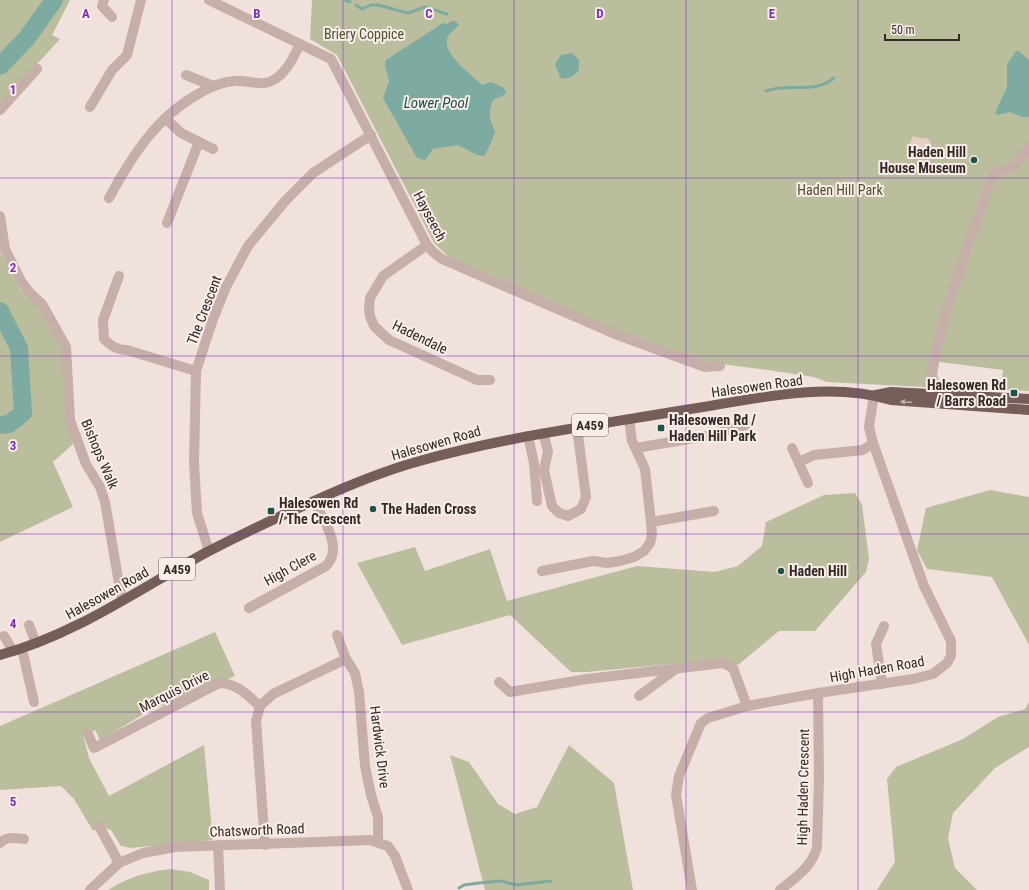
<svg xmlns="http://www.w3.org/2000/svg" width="1029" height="890" font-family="'Roboto Condensed',sans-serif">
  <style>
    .green { fill: #bbbe9d }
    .plaza { fill: #e7cfc4 }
    .water { fill: #7daba1 }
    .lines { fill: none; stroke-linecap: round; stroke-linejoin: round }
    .stream { stroke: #7daba1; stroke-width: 3 }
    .river { stroke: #7daba1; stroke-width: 18 }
    .minor { stroke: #c7afa9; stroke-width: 10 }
    .major { stroke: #755d5a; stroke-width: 10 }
    .oneway { fill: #bdaca8 }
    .grid { fill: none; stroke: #7b2cbf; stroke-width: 1; stroke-opacity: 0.55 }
    .poi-dot { fill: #21534a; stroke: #f8ede8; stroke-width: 1.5 }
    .labels { text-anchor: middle; stroke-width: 4; stroke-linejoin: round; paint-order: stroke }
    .shield { fill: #f8ede8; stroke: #706462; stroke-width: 1 }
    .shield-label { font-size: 13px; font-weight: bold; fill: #352928 }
    .park-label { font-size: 14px; fill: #4d512e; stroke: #f8ede8 }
    .poi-label { font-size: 14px; font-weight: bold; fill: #352928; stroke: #f8ede8; text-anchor: start }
    .street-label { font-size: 14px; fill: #352928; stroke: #f8ede8 }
    .water-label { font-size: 15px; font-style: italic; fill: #21534a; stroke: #f8ede8 }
    .grid-label { font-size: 13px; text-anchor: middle; font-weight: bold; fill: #7b2cbf; stroke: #f8ede8; stroke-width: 4; stroke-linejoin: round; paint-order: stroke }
  </style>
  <rect width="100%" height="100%" fill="#f0e1dc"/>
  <g class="green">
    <polygon points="0,0 70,0 52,35 60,39 0,105"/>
    <polygon points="312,0 1029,0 1029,391 1000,390 1003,370 939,362 937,377 943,388 827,382 814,377 768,370 704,362 646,343 451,259 434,243 337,55 310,39"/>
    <polygon points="0,251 20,289 38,306 61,348 73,444 53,462 73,507 0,542"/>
    <polygon points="990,490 1029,497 1029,645 992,577 927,569 917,550 926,508"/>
    <polygon points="855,493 862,505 869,558 866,572 815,631 779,631 738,665 723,659 587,672 571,672 510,615 402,645 357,563 415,547 425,571 490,549 507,601 637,566 715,572 738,566 762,546 766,522 824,495"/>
    <polygon points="215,632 235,676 149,711 100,740 95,730 83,735 89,758 109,796 204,745 213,840 131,848 121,846 111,830 99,826 93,831 74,799 61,786 0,790 0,726"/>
    <polygon points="1029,702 1029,747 995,768 953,813 948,838 955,868 977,890 877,890 895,862 887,779 896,767 963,739 998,717 1025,709"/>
    <polygon points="569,745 614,783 633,890 485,890 450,755 469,762 498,804 515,814 537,807"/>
    <path d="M170 869 190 872 209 880V890H108C128 877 147 872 170 869Z"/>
  </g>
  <polygon class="plaza" points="913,136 924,139 926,137 930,141 931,147 928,155 925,158 918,158 910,154 908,148"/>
  <g class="water">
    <path d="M452 21H455L459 25C455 30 449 32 447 39 443 55 472 75 482 85L491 82 504 88 506 92 504 95 493 100C488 113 489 120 495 131L492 141 484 156 477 155 458 145 433 149 425 160 417 158 383 98 389 81 385 65 386 60 443 23 447 24Z"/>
    <polygon points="1016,51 1019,51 1029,60 1029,117 1022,117 1010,112 997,115 995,113 1007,87 1007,64"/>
    <polygon points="572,53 579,60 579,70 572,77 561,79 555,64 561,55"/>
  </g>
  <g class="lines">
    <g class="stream">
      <polyline points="345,0 350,2"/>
      <polyline points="356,5 362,9 371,5 378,5 408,13 425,7 447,14"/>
      <path d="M766 91C790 82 813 95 834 78"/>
      <polyline points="459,888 464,885 479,883 501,881 516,885 551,881"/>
    </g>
    <g class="river">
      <polyline points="0,66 27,38 54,0"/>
      <polyline points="0,311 19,348 23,413 9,424 0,425"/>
    </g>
    <g class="minor">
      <polyline points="104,0 102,6 112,17"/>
      <polyline points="209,0 331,59 427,245 433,252 442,259 615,334 705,367 720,366"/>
      <polyline points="186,75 213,86"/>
      <polyline points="90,107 112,70 127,55 141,0"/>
      <polyline points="0,110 37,69"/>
      <polyline points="165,118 181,133 199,142 167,223"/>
      <polyline points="199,142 213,149"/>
      <path d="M109 198C132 156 156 117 200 93 210 87 222 82 234 81 244 80 255 84 265 83 283 80 293 59 300 44"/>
      <polyline points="0,216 5,249 21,281 30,293 42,304 66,347 70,420 86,464 100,487 105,502 122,601"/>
      <polyline points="427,245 383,276 370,298 369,309 370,316 374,326 389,340 477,380 490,380"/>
      <path d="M119 276 103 320 104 339C111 346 117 350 127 350L196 371"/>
      <polyline points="938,395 937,387 931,374 946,311 993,174 1013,167 1029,148"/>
      <polyline points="543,433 548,451 544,470 552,506 559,513 568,516 581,509 586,497 577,427"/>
      <polyline points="528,436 534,463 537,501"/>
      <polyline points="636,448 712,435 746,425"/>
      <polyline points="792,448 808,483"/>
      <polyline points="799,462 814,455 863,450 873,443"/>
      <polyline points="651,522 714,511"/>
      <polyline points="209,551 197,513 194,463 196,371 213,319 226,287 248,246 286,200 313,173 371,135"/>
      <polyline points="542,571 593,561 607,563 620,561 634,557 644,551 650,543 652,535 651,522 645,469 632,441 629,419"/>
      <path d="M249 608 326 566C344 548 323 520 314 501"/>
      <polyline points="29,625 36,643"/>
      <polyline points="337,635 346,659"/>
      <polyline points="4,636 13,651"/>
      <polyline points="22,649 34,702"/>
      <polyline points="499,682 510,692 587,679 723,663 733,668 747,706"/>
      <polyline points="882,684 876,644 884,626"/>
      <polyline points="639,696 677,668"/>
      <polyline points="260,706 273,694 346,659 355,673 359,692 365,766 371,795 378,817 378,841"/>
      <path d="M88 734 94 748 219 683C237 683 247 695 260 706L256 721 265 845"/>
      <polyline points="99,826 119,863"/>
      <path d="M0 843C7 836 15 838 24 839"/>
      <polyline points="218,845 220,890"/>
      <polyline points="90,890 119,863 143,853 175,847 370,840 388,846 395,856 408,890"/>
      <polyline points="692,890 676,795 679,776 701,723 708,718 747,706 818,693 913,679 933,674 947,663 951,656 951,641 924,586 873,443 869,427 874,395"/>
      <path d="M780 890C796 877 812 867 817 847L819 778 818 693"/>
    </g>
    <g class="major">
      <polyline points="876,395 891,392 1029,399"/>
      <path d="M0 655C75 635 139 589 207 552 242 534 278 517 314 501 347 486 381 472 416 462 504 437 595 425 685 410 750 400 827 380 891 400L1029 410"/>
    </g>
  </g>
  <defs><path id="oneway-solid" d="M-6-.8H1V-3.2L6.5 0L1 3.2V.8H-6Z"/></defs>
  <use class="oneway" href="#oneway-solid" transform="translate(906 402) rotate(-176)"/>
  <path class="grid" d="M172 0V890M343 0V890M514 0V890M686 0V890M858 0V890M0 178H1029M0 356H1029M0 534H1029M0 712H1029"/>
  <g class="poi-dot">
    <circle cx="974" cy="160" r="4"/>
    <rect x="1010" y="389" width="8" height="8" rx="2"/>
    <rect x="657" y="424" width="8" height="8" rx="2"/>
    <circle cx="373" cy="509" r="4"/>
    <rect x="267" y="507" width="8" height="8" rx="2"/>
    <circle cx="781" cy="571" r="4"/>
  </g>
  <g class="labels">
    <g class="shield">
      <rect x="572" y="414" width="36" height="22" rx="3"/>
      <rect x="159" y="558" width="36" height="22" rx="3"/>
    </g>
    <g class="shield-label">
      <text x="590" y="430">A459</text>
      <text x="177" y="574">A459</text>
    </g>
    <g class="park-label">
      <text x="364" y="39">Briery Coppice</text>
      <text x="840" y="195">Haden Hill Park</text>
    </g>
    <g class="poi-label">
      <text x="966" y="157" text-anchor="end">Haden Hill<tspan x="966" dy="16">House Museum</tspan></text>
      <text x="1006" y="390" text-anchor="end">Halesowen Rd<tspan x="1006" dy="16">/ Barrs Road</tspan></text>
      <text x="669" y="425">Halesowen Rd /<tspan x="669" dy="16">Haden Hill Park</tspan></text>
      <text x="279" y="508">Halesowen Rd<tspan x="279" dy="16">/ The Crescent</tspan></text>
      <text x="381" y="514">The Haden Cross</text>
      <text x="789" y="576">Haden Hill</text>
    </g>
    <g class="street-label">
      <text transform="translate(430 216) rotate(62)" y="5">Hayseech</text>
      <text transform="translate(204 310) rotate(-69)" y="5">The Crescent</text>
      <text transform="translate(420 337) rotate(26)" y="5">Hadendale</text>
      <text transform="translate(757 386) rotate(-8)" y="5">Halesowen Road</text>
      <text transform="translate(436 443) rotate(-16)" y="5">Halesowen Road</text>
      <text transform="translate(100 454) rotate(67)" y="5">Bishops Walk</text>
      <text transform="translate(290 568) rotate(-29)" y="5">High Clere</text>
      <text transform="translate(107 593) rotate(-29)" y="5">Halesowen Road</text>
      <text transform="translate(877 669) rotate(-10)" y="5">High Haden Road</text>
      <text transform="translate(174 691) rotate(-27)" y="5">Marquis Drive</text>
      <text transform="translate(380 747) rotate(83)" y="5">Hardwick Drive</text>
      <text transform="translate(803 787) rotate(-89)" y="5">High Haden Crescent</text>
      <text transform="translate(257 830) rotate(-2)" y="5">Chatsworth Road</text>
    </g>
    <g class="water-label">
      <text x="436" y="108">Lower Pool</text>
    </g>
  </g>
  <g class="grid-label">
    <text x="86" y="18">A</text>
    <text x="257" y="18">B</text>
    <text x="429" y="18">C</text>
    <text x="600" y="18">D</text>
    <text x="772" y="18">E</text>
    <text x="13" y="94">1</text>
    <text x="13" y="272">2</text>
    <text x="13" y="450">3</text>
    <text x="13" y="628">4</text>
    <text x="13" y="806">5</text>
  </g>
  <path d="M885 34v6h74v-6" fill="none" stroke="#352928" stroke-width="2"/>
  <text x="891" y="34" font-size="12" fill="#352928" stroke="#f8ede8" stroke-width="3" paint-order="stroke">50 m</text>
</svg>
